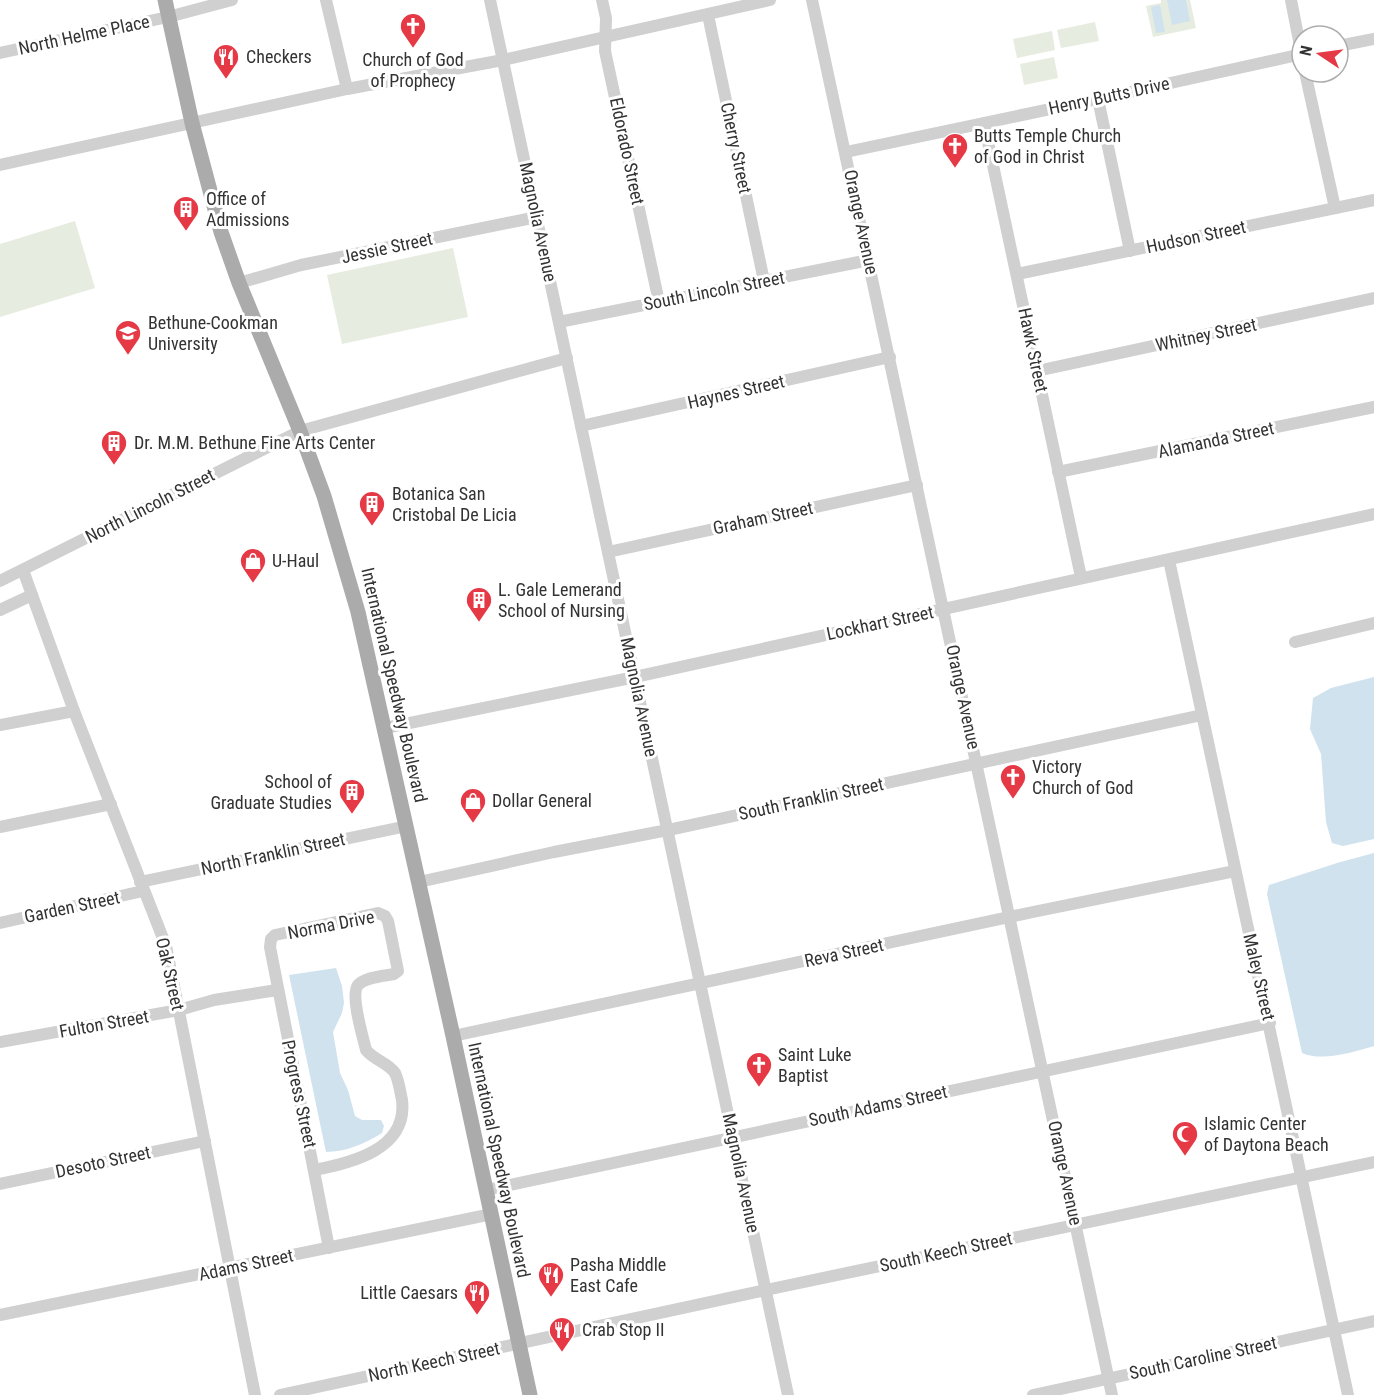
<svg xmlns="http://www.w3.org/2000/svg" width="1374" height="1395" font-family="'Roboto Condensed',sans-serif">
  <style>
    .green { fill: #e6ecdf }
    .water { fill: #cfe2ee }
    .lines { fill: none; stroke-linecap: round; stroke-linejoin: round }
    .minor { stroke: #d0d0d0; stroke-width: 12 }
    .major { stroke: #ababab; stroke-width: 15 }
    .labels { text-anchor: middle; stroke-width: 6; stroke-linejoin: round; paint-order: stroke }
    .street-label { font-size: 18px; fill: #333; stroke: #fff }
    .poi-label { font-size: 18px; fill: #333; stroke: #fff; text-anchor: start }
  </style>
  <rect width="100%" height="100%" fill="#fff"/>
  <g class="green">
    <polygon points="1161,0 1190,0 1196,28 1153,37 1146,6 1161,3"/>
    <polygon points="1095,22 1099,41 1061,48 1057,30"/>
    <polygon points="1052,31 1055,50 1017,58 1013,39"/>
    <polygon points="1054,57 1058,78 1024,85 1020,64"/>
    <polygon points="75,221 95,288 0,317 0,244"/>
    <polygon points="453,248 468,317 342,344 327,275"/>
  </g>
  <g class="water">
    <polygon points="1167,0 1186,0 1190,21 1172,25"/>
    <polygon points="1160,5 1165,32 1156,33 1151,7"/>
    <polygon points="1374,677 1374,839 1343,846 1332,843 1326,822 1321,754 1310,729 1313,698 1331,688"/>
    <path d="M1374 853V1046C1353 1052 1323 1062 1302 1053L1267 894 1269 885 1337 863Z"/>
    <path d="M336 968 342 986 344 1003 342 1013 333 1032 340 1073 348 1090 355 1116 362 1120H381L384 1126 382 1133C366 1143 346 1152 326 1152L289 975Z"/>
  </g>
  <g class="lines">
    <g class="minor">
      <polyline points="326,0 347,89"/>
      <polyline points="490,0 788,1395"/>
      <polyline points="602,0 606,18 605,51 659,302"/>
      <polyline points="812,0 1112,1395"/>
      <polyline points="1291,0 1302,56"/>
      <polyline points="708,15 764,281"/>
      <polyline points="1338,46 1374,39"/>
      <polyline points="0,53 168,17 232,0"/>
      <polyline points="1305,72 1335,208"/>
      <polyline points="1098,99 1130,251"/>
      <polyline points="984,123 1081,577"/>
      <polyline points="846,152 1098,99 1302,54"/>
      <polyline points="0,165 347,89 503,60 770,0"/>
      <polyline points="1017,274 1374,200"/>
      <polyline points="239,283 301,265 537,217"/>
      <polyline points="559,322 869,260"/>
      <polyline points="1037,371 1374,298"/>
      <polyline points="581,426 890,357"/>
      <polyline points="1058,472 1374,407"/>
      <polyline points="608,552 917,485"/>
      <polyline points="1169,560 1348,1395"/>
      <polyline points="23,570 74,711 166,946 255,1395"/>
      <polyline points="0,581 300,431 567,358"/>
      <polyline points="0,610 32,595"/>
      <polyline points="1295,642 1374,623"/>
      <polyline points="0,725 74,711"/>
      <polyline points="385,728 635,677 1374,514"/>
      <polyline points="0,827 111,804"/>
      <polyline points="140,882 407,826"/>
      <polyline points="419,882 554,852 673,829 1202,715"/>
      <polyline points="0,923 143,891"/>
      <polyline points="453,1036 1033,912 1235,871"/>
      <polyline points="0,1042 179,1010 214,1000 277,990"/>
      <path d="M314 1170C352 1163 408 1149 402 1100 400 1091 399 1081 395 1073 388 1063 374 1060 366 1050 363 1037 350 995 358 985 365 977 384 976 394 974L398 971 388 921 385 916 378 913 275 935 271 939 270 947 329 1248"/>
      <polyline points="0,1184 205,1141"/>
      <polyline points="486,1190 1270,1023"/>
      <polyline points="0,1315 492,1214"/>
      <polyline points="280,1395 766,1290 1374,1162"/>
      <polyline points="1033,1395 1374,1321"/>
    </g>
    <polyline class="major" points="165,0 192,123 221,232 239,283 300,431 324,496 358,612 453,1036 530,1395"/>
  </g>
  <defs>
    <g id="church-pin" transform="scale(1.35)"><path d="M0 17L-7.5 6A9.5 9.5 0 1 1 7.5 6Z" fill="#e63946" stroke="#fff"/><path d="M-1.2-6h2.4v3.5h3.3v2.4h-3.3V6h-2.4V-.1h-3.3v-2.4h3.3Z" fill="#fff"/></g>
    <g id="restaurant-pin" transform="scale(1.35)"><path d="M0 17L-7.5 6A9.5 9.5 0 1 1 7.5 6Z" fill="#e63946" stroke="#fff"/><path d="M-5-6h1v4h1v-4h1v4h1v-4h1v5L-1.5 .5V6h-2V.5L-5-1ZM5-6V6H3V1.5H1.5Q1.5-4 5-6Z" fill="#fff"/></g>
    <g id="building-pin" transform="scale(1.35)"><path d="M0 17L-7.5 6A9.5 9.5 0 1 1 7.5 6Z" fill="#e63946" stroke="#fff"/><path d="M-4-6H4V6H1V3H-1V6H-4ZM-2.5-4.3h1.7v1.8h-1.7ZM.8-4.3h1.7v1.8H.8ZM-2.5-1h1.7V.8h-1.7ZM.8-1h1.7V.8H.8Z" fill="#fff"/></g>
    <g id="university-pin" transform="scale(1.35)"><path d="M0 17L-7.5 6A9.5 9.5 0 1 1 7.5 6Z" fill="#e63946" stroke="#fff"/><path d="M0-5L7-2L0 1L-7-2ZM-4 1L0 2.5L4 1V4Q0 6-4 4Z" fill="#fff"/></g>
    <g id="shop-pin" transform="scale(1.35)"><path d="M0 17L-7.5 6A9.5 9.5 0 1 1 7.5 6Z" fill="#e63946" stroke="#fff"/><path d="M-5-2.5h2.3a2.7 3.5 0 0 1 5.4 0H5L5.5 6h-11ZM-1.5-2.5h3a1.5 2.3 0 0 0-3 0Z" fill="#fff"/></g>
    <g id="mosque-pin" transform="scale(1.35)"><path d="M0 17L-7.5 6A9.5 9.5 0 1 1 7.5 6Z" fill="#e63946" stroke="#fff"/><path d="M3.5-4.9A6 6 0 1 0 3.5 4.9A5 5 0 1 1 3.5-4.9Z" fill="#fff"/></g>
  </defs>
  <g fill-rule="evenodd">
    <use href="#church-pin" x="413" y="26"/>
    <use href="#restaurant-pin" x="226" y="57"/>
    <use href="#church-pin" x="955" y="146"/>
    <use href="#building-pin" x="186" y="209"/>
    <use href="#university-pin" x="128" y="333"/>
    <use href="#building-pin" x="114" y="443"/>
    <use href="#building-pin" x="372" y="504"/>
    <use href="#shop-pin" x="253" y="561"/>
    <use href="#building-pin" x="479" y="600"/>
    <use href="#church-pin" x="1013" y="777"/>
    <use href="#building-pin" x="352" y="792"/>
    <use href="#shop-pin" x="473" y="801"/>
    <use href="#church-pin" x="759" y="1065"/>
    <use href="#mosque-pin" x="1185" y="1134"/>
    <use href="#restaurant-pin" x="551" y="1275"/>
    <use href="#restaurant-pin" x="477" y="1293"/>
    <use href="#restaurant-pin" x="562" y="1330"/>
  </g>
  <g class="labels">
    <g class="street-label">
      <text transform="translate(84 35) rotate(-12)" y="6">North Helme Place</text>
      <text transform="translate(1109 96) rotate(-12)" y="6">Henry Butts Drive</text>
      <text transform="translate(736 148) rotate(78)" y="6">Cherry Street</text>
      <text transform="translate(627 151) rotate(78)" y="6">Eldorado Street</text>
      <text transform="translate(538 222) rotate(78)" y="6">Magnolia Avenue</text>
      <text transform="translate(861 222) rotate(78)" y="6">Orange Avenue</text>
      <text transform="translate(1196 237) rotate(-12)" y="6">Hudson Street</text>
      <text transform="translate(387 248) rotate(-12)" y="6">Jessie Street</text>
      <text transform="translate(714 291) rotate(-11)" y="6">South Lincoln Street</text>
      <text transform="translate(1206 335) rotate(-12)" y="6">Whitney Street</text>
      <text transform="translate(1033 350) rotate(78)" y="6">Hawk Street</text>
      <text transform="translate(736 392) rotate(-13)" y="6">Haynes Street</text>
      <text transform="translate(1216 440) rotate(-12)" y="6">Alamanda Street</text>
      <text transform="translate(150 506) rotate(-27)" y="6">North Lincoln Street</text>
      <text transform="translate(763 518) rotate(-12)" y="6">Graham Street</text>
      <text transform="translate(880 623) rotate(-12)" y="6">Lockhart Street</text>
      <text transform="translate(394 685) rotate(77)" y="6">International Speedway Boulevard</text>
      <text transform="translate(639 697) rotate(78)" y="6">Magnolia Avenue</text>
      <text transform="translate(963 697) rotate(78)" y="6">Orange Avenue</text>
      <text transform="translate(811 799) rotate(-12)" y="6">South Franklin Street</text>
      <text transform="translate(273 854) rotate(-12)" y="6">North Franklin Street</text>
      <text transform="translate(72 907) rotate(-12)" y="6">Garden Street</text>
      <text transform="translate(331 925) rotate(-11)" y="6">Norma Drive</text>
      <text transform="translate(844 953) rotate(-12)" y="6">Reva Street</text>
      <text transform="translate(170 974) rotate(77)" y="6">Oak Street</text>
      <text transform="translate(1259 977) rotate(77)" y="6">Maley Street</text>
      <text transform="translate(104 1024) rotate(-10)" y="6">Fulton Street</text>
      <text transform="translate(299 1094) rotate(78)" y="6">Progress Street</text>
      <text transform="translate(878 1106) rotate(-12)" y="6">South Adams Street</text>
      <text transform="translate(499 1160) rotate(78)" y="6">International Speedway Boulevard</text>
      <text transform="translate(103 1162) rotate(-12)" y="6">Desoto Street</text>
      <text transform="translate(741 1173) rotate(78)" y="6">Magnolia Avenue</text>
      <text transform="translate(1065 1173) rotate(78)" y="6">Orange Avenue</text>
      <text transform="translate(946 1252) rotate(-12)" y="6">South Keech Street</text>
      <text transform="translate(246 1265) rotate(-12)" y="6">Adams Street</text>
      <text transform="translate(1203 1358) rotate(-12)" y="6">South Caroline Street</text>
      <text transform="translate(434 1362) rotate(-12)" y="6">North Keech Street</text>
    </g>
    <g class="poi-label">
      <text x="246" y="63">Checkers</text>
      <text x="413" y="66" text-anchor="middle">Church of God<tspan x="413" dy="21">of Prophecy</tspan></text>
      <text x="974" y="142">Butts Temple Church<tspan x="974" dy="21">of God in Christ</tspan></text>
      <text x="206" y="205">Office of<tspan x="206" dy="21">Admissions</tspan></text>
      <text x="148" y="329">Bethune-Cookman<tspan x="148" dy="21">University</tspan></text>
      <text x="134" y="449">Dr. M.M. Bethune Fine Arts Center</text>
      <text x="392" y="500">Botanica San<tspan x="392" dy="21">Cristobal De Licia</tspan></text>
      <text x="272" y="567">U-Haul</text>
      <text x="498" y="596">L. Gale Lemerand<tspan x="498" dy="21">School of Nursing</tspan></text>
      <text x="1032" y="773">Victory<tspan x="1032" dy="21">Church of God</tspan></text>
      <text x="332" y="788" text-anchor="end">School of<tspan x="332" dy="21">Graduate Studies</tspan></text>
      <text x="492" y="807">Dollar General</text>
      <text x="778" y="1061">Saint Luke<tspan x="778" dy="21">Baptist</tspan></text>
      <text x="1204" y="1130">Islamic Center<tspan x="1204" dy="21">of Daytona Beach</tspan></text>
      <text x="570" y="1271">Pasha Middle<tspan x="570" dy="21">East Cafe</tspan></text>
      <text x="458" y="1299" text-anchor="end">Little Caesars</text>
      <text x="582" y="1336">Crab Stop II</text>
    </g>
  </g>
  <g transform="translate(1320 54) rotate(283)"><circle r="28" fill="#ffffff" stroke="#adadad" stroke-width="1.5"/>
  <path d="M0-4.5L10 22L0 15L-10 22Z" fill="#e63946"/>
  <text y="-9" font-size="16" font-weight="bold" text-anchor="middle" fill="#333333">N</text>
  </g>
</svg>
